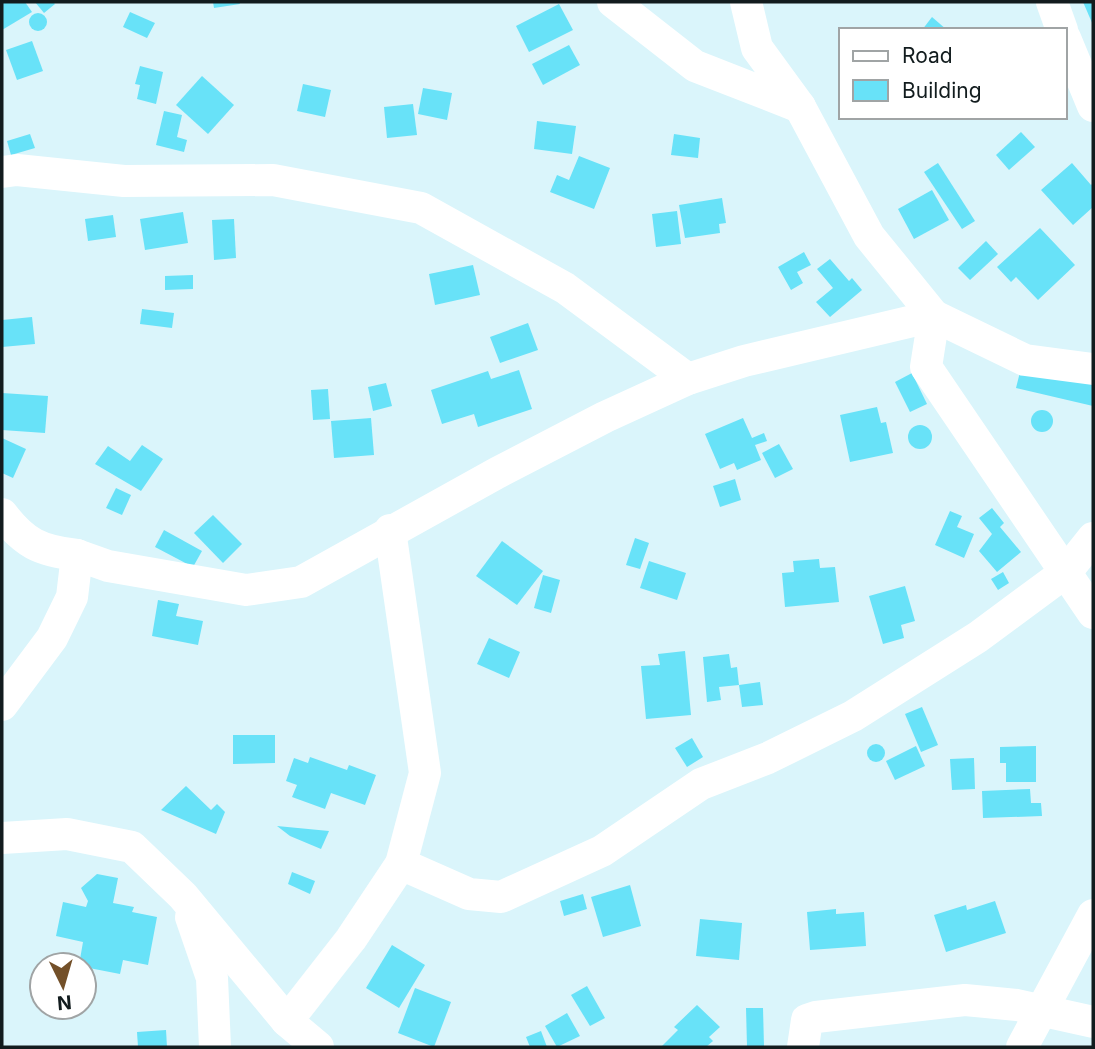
<svg xmlns="http://www.w3.org/2000/svg" width="1095" height="1049" font-family="Inter,sans-serif">
  <style>
    .building { fill: #68e2f8 }
    .lines { fill: none; stroke-linecap: round; stroke-linejoin: round }
    .minor { stroke: #fff; stroke-width: 32 }
  </style>
  <rect width="100%" height="100%" fill="#daf5fb"/>
  <g class="building">
    <polygon points="2,2 25,2 32,12 2,30"/>
    <polygon points="35,2 53,2 55,4 44,13"/>
    <polygon points="213,2 239,2 240,4 214,8"/>
    <polygon points="1083,2 1093,2 1093,25"/>
    <polygon points="559,4 573,30 529,52 516,26"/>
    <polygon points="130,12 155,23 147,38 123,27"/>
    <circle cx="38" cy="22" r="9"/>
    <polygon points="932,17 947,30 922,30"/>
    <polygon points="32,41 43,71 17,80 6,50"/>
    <polygon points="569,45 580,65 543,85 532,64"/>
    <polygon points="140,66 163,72 156,104 137,99 140,85 135,84"/>
    <polygon points="202,76 234,105 208,134 176,105"/>
    <polygon points="303,84 331,90 325,117 297,111"/>
    <polygon points="423,88 452,93 447,120 418,114"/>
    <polygon points="413,104 417,135 387,138 384,107"/>
    <polygon points="164,111 182,115 177,137 187,140 184,152 156,145"/>
    <polygon points="537,121 576,126 572,154 534,149"/>
    <polygon points="1021,132 1035,147 1009,170 996,155"/>
    <polygon points="30,134 35,148 11,155 7,141"/>
    <polygon points="674,134 700,138 698,158 671,155"/>
    <polygon points="579,156 610,168 594,209 550,192 557,175 569,180"/>
    <polygon points="938,163 975,221 962,229 924,172"/>
    <polygon points="1072,163 1091,185 1093,183 1093,207 1073,225 1041,190"/>
    <polygon points="932,190 949,220 914,239 898,209"/>
    <polygon points="722,198 726,223 719,224 720,233 685,238 679,205"/>
    <polygon points="677,211 681,244 656,247 652,214"/>
    <polygon points="183,212 188,243 145,250 140,219"/>
    <polygon points="113,215 116,237 88,241 85,219"/>
    <polygon points="234,219 236,258 214,260 212,220"/>
    <polygon points="1040,228 1075,265 1038,300 1016,277 1011,282 997,267"/>
    <polygon points="986,241 998,254 970,280 958,268"/>
    <polygon points="804,252 811,265 797,272 803,283 791,290 778,267"/>
    <polygon points="830,259 849,281 852,278 862,290 830,317 816,302 833,288 817,269"/>
    <polygon points="473,265 480,295 435,305 429,274"/>
    <polygon points="193,275 193,289 165,290 165,276"/>
    <polygon points="142,309 174,313 172,328 140,324"/>
    <polygon points="32,317 35,344 2,347 2,320"/>
    <polygon points="528,323 538,350 500,363 490,337"/>
    <polygon points="1023,360 1093,377 1093,406 1016,388"/>
    <polygon points="519,370 532,409 478,427 474,414 442,424 431,390 488,371 491,379"/>
    <polygon points="912,373 927,404 910,412 895,382"/>
    <polygon points="386,383 392,406 373,411 368,387"/>
    <polygon points="328,389 330,419 313,420 311,390"/>
    <polygon points="2,393 48,396 45,433 2,430"/>
    <polygon points="877,407 881,423 886,422 893,453 850,462 840,415"/>
    <circle cx="1042" cy="421" r="11"/>
    <polygon points="371,418 374,455 334,458 331,421"/>
    <polygon points="743,418 752,438 764,433 767,441 755,445 761,460 737,470 734,463 720,469 705,434"/>
    <circle cx="920" cy="437" r="12"/>
    <polygon points="2,438 26,449 13,478 2,473"/>
    <polygon points="779,444 793,469 775,478 762,453"/>
    <polygon points="142,445 163,459 141,491 95,464 108,446 130,461"/>
    <polygon points="735,479 741,500 720,507 713,486"/>
    <polygon points="116,488 131,495 122,515 106,508"/>
    <polygon points="992,508 1004,523 1000,527 1021,552 997,572 979,551 992,534 979,518"/>
    <polygon points="950,511 962,516 957,527 974,534 964,558 935,545"/>
    <polygon points="213,515 242,544 223,563 194,533"/>
    <polygon points="164,530 202,551 193,567 155,547"/>
    <polygon points="635,538 649,543 640,569 626,565"/>
    <polygon points="502,541 543,571 517,605 476,576"/>
    <polygon points="819,559 820,568 835,567 839,602 785,607 782,573 794,572 793,561"/>
    <polygon points="649,561 686,573 677,600 640,588"/>
    <polygon points="1003,572 1009,583 998,590 991,579"/>
    <polygon points="543,575 560,580 551,613 534,608"/>
    <polygon points="905,586 915,621 901,625 904,638 883,644 869,596"/>
    <polygon points="158,600 179,604 176,616 203,621 198,645 152,636"/>
    <polygon points="489,638 520,652 509,678 477,664"/>
    <polygon points="685,651 691,715 646,719 641,666 660,665 658,654"/>
    <polygon points="729,654 731,668 737,667 739,685 719,687 721,700 707,702 703,657"/>
    <polygon points="760,682 763,705 742,707 739,685"/>
    <polygon points="922,707 938,745 921,752 905,714"/>
    <polygon points="233,735 275,735 275,763 233,764"/>
    <polygon points="692,738 703,757 687,767 675,748"/>
    <circle cx="876" cy="753" r="9"/>
    <polygon points="916,746 925,766 895,780 886,761"/>
    <polygon points="1036,746 1036,782 1006,782 1006,763 1000,763 1000,747"/>
    <polygon points="310,757 347,770 349,765 376,775 365,805 331,793 325,809 292,797 297,785 286,781 294,758 308,763"/>
    <polygon points="974,758 975,789 952,790 950,759"/>
    <polygon points="186,786 211,810 217,804 225,812 216,834 161,810"/>
    <polygon points="1030,789 1031,803 1041,803 1042,816 983,818 982,791"/>
    <polygon points="277,826 329,831 321,849 290,836"/>
    <polygon points="292,872 315,881 310,894 288,884"/>
    <polygon points="97,874 118,878 113,903 134,907 132,912 157,917 148,965 123,960 120,974 84,967 79,965 83,942 56,936 63,902 86,907 88,901 81,888"/>
    <polygon points="630,885 641,926 603,937 591,897"/>
    <polygon points="583,894 587,909 564,916 560,901"/>
    <polygon points="995,901 1006,933 946,952 934,915 966,905 967,910"/>
    <polygon points="836,909 836,914 864,912 866,946 810,950 807,912"/>
    <polygon points="700,919 742,923 739,960 696,956"/>
    <polygon points="392,945 425,965 399,1008 366,988"/>
    <polygon points="587,986 605,1018 590,1026 571,995"/>
    <polygon points="415,988 451,1002 434,1047 398,1033"/>
    <polygon points="697,1005 720,1027 709,1037 713,1041 706,1047 661,1047 678,1030 674,1027"/>
    <polygon points="746,1008 763,1008 764,1046 747,1046"/>
    <polygon points="567,1013 580,1036 557,1047 545,1026"/>
    <polygon points="166,1030 167,1047 138,1047 137,1032"/>
    <polygon points="541,1031 547,1047 530,1047 526,1037"/>
  </g>
  <g class="lines">
    <g class="minor">
      <polyline points="613,2 695,66 800,107"/>
      <polyline points="746,2 757,48 800,107 869,236 934,316 926,367 1093,613"/>
      <polyline points="1052,2 1062,30"/>
      <polyline points="1065,38 1093,106"/>
      <polyline points="2,172 17,170 124,181 273,180 421,208 565,288 688,379"/>
      <path d="M2 514C24 543 40 551 77 555"/>
      <polyline points="2,705 52,638 72,597 77,555 108,566 246,590 301,582 497,473 605,417 688,379 744,361 934,316 1025,360 1093,369"/>
      <polyline points="2,838 67,834 132,847 183,896 287,1021 318,1047"/>
      <polyline points="401,864 469,894 501,897 602,851 701,784 768,758 853,716 978,637 1066,572 1093,538"/>
      <polyline points="191,917 212,978 215,1047"/>
      <polyline points="287,1021 351,939 401,864 425,773 390,530"/>
      <polyline points="803,1047 807,1020 816,1017 965,1000 1017,1005 1093,1022"/>
      <polyline points="1022,1047 1093,915"/>
    </g>
  </g>
  <rect width="1095" height="1049" fill="none" stroke="#121c1e" stroke-width="7"/>
  <rect x="839" y="28" width="228" height="91" fill="#ffffff" stroke="#a0a4a5" stroke-width="2"/>
  <rect x="853" y="51" width="35" height="10" fill="#ffffff" stroke="#a0a4a5" stroke-width="2"/>
  <text x="902" y="63" font-size="21" fill="#121c1e">Road</text>
  <rect x="853" y="80" width="35" height="21" fill="#68e2f8" stroke="#a0a4a5" stroke-width="2"/>
  <text x="902" y="98" font-size="21" fill="#121c1e">Building</text>
  <g transform="translate(63 986) rotate(175)"><circle r="33" fill="#ffffff" stroke="#a0a4a5" stroke-width="2"/>
  <path d="M0-5L12 26L0 18L-12 26Z" fill="#735029"/>
  <text y="-10" font-size="19" font-weight="bold" text-anchor="middle" fill="#121c1e">N</text>
  </g>
</svg>
